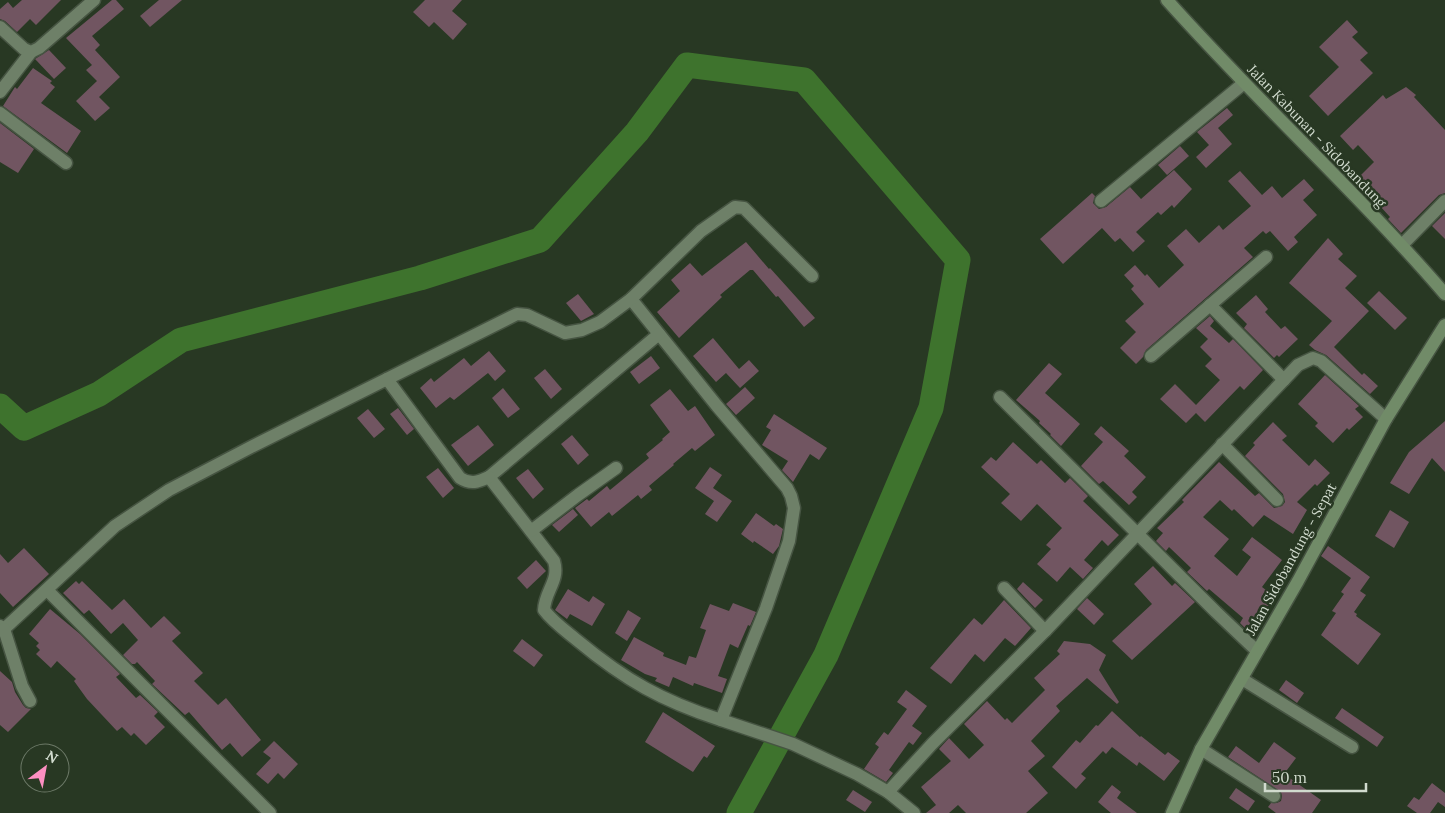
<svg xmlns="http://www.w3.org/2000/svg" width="1445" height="813" font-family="Lora,serif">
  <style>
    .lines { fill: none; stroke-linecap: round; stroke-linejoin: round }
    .river { stroke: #3e732d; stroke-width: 25 }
    .building { fill: #715561 }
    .street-casing { stroke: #465442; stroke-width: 15 }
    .secondary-casing { stroke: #465442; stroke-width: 15 }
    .street { stroke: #6e8068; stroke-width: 12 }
    .secondary { stroke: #718b68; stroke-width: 12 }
    .labels { text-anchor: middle; stroke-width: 5; stroke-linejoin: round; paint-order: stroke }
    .street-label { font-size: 14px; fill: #d1dbce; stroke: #283823 }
  </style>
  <rect width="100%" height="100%" fill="#283823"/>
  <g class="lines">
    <polyline class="river" points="0,406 24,428 99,394 181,340 420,278 540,240 637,132 687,65 804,80 958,260 931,408 826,655 739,813"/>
  </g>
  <g class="building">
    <polygon points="22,0 61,0 36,25 30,19 17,32 5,21 0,19 0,9 8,2 13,8"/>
    <polygon points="112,0 116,0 124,9 92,36 100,45 95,50 120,77 99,97 110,108 95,121 76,101 97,81 86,70 92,65 66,38"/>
    <polygon points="159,0 182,0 150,27 140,16"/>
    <polygon points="425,0 462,0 452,11 467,24 453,40 434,22 429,27 413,12"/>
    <polygon points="1347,20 1358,32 1352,37 1368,53 1360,60 1373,73 1328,116 1309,96 1339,67 1319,47"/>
    <polygon points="49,50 66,68 54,79 35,59"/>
    <polygon points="33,68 52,81 50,83 55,87 41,103 81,131 67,153 3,106 15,87 17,89"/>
    <polygon points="1406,87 1416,95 1414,97 1445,130 1445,193 1439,195 1401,233 1388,219 1390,217 1370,195 1368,197 1353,183 1374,162 1358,145 1353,150 1340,136 1383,95 1386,99"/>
    <polygon points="1227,108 1233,115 1218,128 1232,144 1206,168 1196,157 1209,145 1197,132"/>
    <polygon points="0,123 34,149 18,173 0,162"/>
    <polygon points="1180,146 1189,156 1167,175 1158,165"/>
    <polygon points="1174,170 1192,189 1174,208 1172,205 1161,215 1158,212 1136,232 1145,241 1133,252 1120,238 1115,242 1102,228 1063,264 1040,239 1092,193 1095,196 1093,203 1099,209 1106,207 1130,187 1141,199"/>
    <polygon points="1240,171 1262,195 1272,186 1282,198 1304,179 1314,190 1303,200 1317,215 1294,237 1298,242 1288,251 1270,231 1266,234 1263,231 1244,248 1253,257 1146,350 1143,357 1136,364 1120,348 1136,332 1125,321 1144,304 1131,289 1134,286 1124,275 1135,265 1145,276 1147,274 1159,288 1184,265 1167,246 1186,229 1199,243 1219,225 1223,230 1251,206 1228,181"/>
    <polygon points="1445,213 1445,239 1432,226"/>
    <polygon points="1328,238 1343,254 1338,259 1357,276 1345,288 1369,311 1334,347 1362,375 1364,373 1378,386 1370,394 1326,355 1315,350 1309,345 1332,321 1289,283"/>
    <polygon points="746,242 769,269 770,268 815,318 804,327 778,296 776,297 753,270 750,270 720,295 722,297 679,338 657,312 680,291 671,280 690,263 702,276"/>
    <polygon points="1379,291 1407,318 1395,330 1367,303"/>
    <polygon points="578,294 594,314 581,321 566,303"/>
    <polygon points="1256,295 1268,309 1265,312 1281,329 1285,326 1298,339 1279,357 1277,355 1274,358 1244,328 1247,324 1236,313"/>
    <polygon points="1210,316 1214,321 1210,326 1229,343 1233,339 1263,370 1244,390 1240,386 1205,422 1196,413 1186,423 1160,399 1175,384 1196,405 1220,380 1205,366 1212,359 1200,347 1208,339 1196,328"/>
    <polygon points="713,338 739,369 749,360 759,371 740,388 726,373 716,382 693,356"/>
    <polygon points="489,351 506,371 495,381 488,373 454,400 450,397 436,408 420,388 431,378 434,382 464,358 471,366"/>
    <polygon points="651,356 660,368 639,384 630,372"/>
    <polygon points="1049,363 1062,374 1045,393 1080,424 1061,446 1050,435 1051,434 1039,423 1040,421 1016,400"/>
    <polygon points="545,369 562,389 551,399 534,378"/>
    <polygon points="1325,375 1359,406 1355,409 1363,417 1349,430 1347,428 1333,443 1315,426 1318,423 1298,404"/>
    <polygon points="745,387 755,398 736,415 726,404"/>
    <polygon points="503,388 520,409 508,418 492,398"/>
    <polygon points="670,389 688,411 695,406 715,435 695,451 692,448 673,464 674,465 649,486 652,490 641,499 638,495 612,516 609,512 591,527 575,508 587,499 589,501 607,486 610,490 649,458 646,454 663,440 662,439 670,432 650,405"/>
    <polygon points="398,408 414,429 407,435 390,414"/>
    <polygon points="368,409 385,429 374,438 357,418"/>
    <polygon points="774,414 827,448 819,460 810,454 793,482 782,470 788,461 762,445 771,430 766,427"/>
    <polygon points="1445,421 1445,472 1432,458 1409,494 1390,483 1409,452"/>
    <polygon points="1273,422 1287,436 1282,440 1309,466 1315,459 1330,473 1317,486 1315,484 1297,502 1307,510 1293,534 1264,515 1253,527 1234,509 1232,511 1220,500 1203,517 1229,539 1214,556 1237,576 1251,557 1242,550 1252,537 1282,560 1262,587 1275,597 1259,618 1250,633 1240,623 1243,618 1209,589 1207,591 1187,572 1191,568 1169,547 1166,551 1156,541 1163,533 1157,528 1184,502 1182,500 1219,462 1255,496 1259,493 1274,508 1282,506 1285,502 1283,494 1245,456 1255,445 1253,443"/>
    <polygon points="478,425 494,445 468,466 451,445"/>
    <polygon points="1101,426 1129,451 1124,456 1146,477 1132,492 1137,497 1129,505 1103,481 1099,484 1081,466 1103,442 1094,434"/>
    <polygon points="572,435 589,455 578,465 561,444"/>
    <polygon points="1013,442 1037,464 1041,460 1065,483 1070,478 1088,496 1083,501 1119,535 1108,546 1102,540 1084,560 1093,568 1083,579 1070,567 1057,582 1037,564 1051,549 1046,545 1062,528 1037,504 1021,521 1001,503 1010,494 981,467 991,457 996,461"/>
    <polygon points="710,467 722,475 713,488 732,501 717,522 705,514 714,501 695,488"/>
    <polygon points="438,468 454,488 443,498 426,477"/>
    <polygon points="528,469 544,489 533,499 516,478"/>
    <polygon points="573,509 578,515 559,532 552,525"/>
    <polygon points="1390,510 1409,522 1394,548 1375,536"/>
    <polygon points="756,513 774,526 776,524 783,529 779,546 773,554 754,541 753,543 741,534"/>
    <polygon points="1328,546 1370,577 1360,591 1366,595 1354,612 1357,614 1356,616 1381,634 1358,665 1321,635 1336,613 1332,611 1344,594 1341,592 1351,578 1321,556"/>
    <polygon points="24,548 49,574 13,607 0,593 0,554 8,563"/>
    <polygon points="536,560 546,571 527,589 517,578"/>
    <polygon points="1153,566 1172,586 1175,583 1195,602 1132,660 1112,641 1152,604 1134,584"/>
    <polygon points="76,581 79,584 82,581 112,610 124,599 151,628 164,616 181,633 172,641 203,673 194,681 218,705 226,698 261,740 242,757 230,743 222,750 189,712 185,715 152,684 155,681 137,662 135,664 132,664 123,655 138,640 123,623 111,634 89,610 84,614 63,593"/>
    <polygon points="1023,582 1043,600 1035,608 1017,589"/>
    <polygon points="568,589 589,602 593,596 605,604 592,626 570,614 567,619 555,610"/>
    <polygon points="1087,598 1104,614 1094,625 1077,609"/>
    <polygon points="1004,600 1031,628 1015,646 1005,638 984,662 975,654 951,684 930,668 974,618 982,625"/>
    <polygon points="733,603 756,612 750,626 748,625 738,648 730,644 718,676 727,679 722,693 694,683 693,686 673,677 669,687 655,681 657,678 645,674 621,660 634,637 664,653 663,656 686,665 689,656 696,658 706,630 700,628 710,604 729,611"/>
    <polygon points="50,609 80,634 120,674 116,677 136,698 140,695 158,712 154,716 165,727 146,745 134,733 131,736 122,727 117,731 87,699 74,681 76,679 57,661 51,668 36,654 40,650 36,646 39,643 29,634"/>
    <polygon points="628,610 641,618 627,641 615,633"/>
    <polygon points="522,639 543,655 534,667 513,651"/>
    <polygon points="1064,641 1090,644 1106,655 1099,670 1119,702 1117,704 1087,678 1056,706 1060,711 1031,741 1045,756 1028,771 1048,793 1026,813 966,813 958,805 949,813 926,813 936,805 921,787 951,761 939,749 949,738 969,759 984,745 964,724 987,701 1005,720 1007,718 1012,723 1045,690 1034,678 1060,654 1057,651"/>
    <polygon points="0,671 12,682 15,692 23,705 26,708 31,709 8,732 0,725"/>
    <polygon points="1286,680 1304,693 1297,703 1279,690"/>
    <polygon points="906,690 927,706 912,726 922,733 913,745 909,742 889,770 893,773 886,782 864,769 879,747 875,744 884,732 888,735 907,709 897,702"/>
    <polygon points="1342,708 1384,737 1377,747 1335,718"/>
    <polygon points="1112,711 1140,737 1141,736 1165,755 1168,752 1180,761 1164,781 1139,762 1137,766 1112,747 1106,754 1103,751 1081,774 1086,778 1076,789 1052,767 1076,740 1080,743 1096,725 1098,726"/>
    <polygon points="663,712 715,746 707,758 704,756 693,772 645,742"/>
    <polygon points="274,741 298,764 284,779 278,773 268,784 256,774 271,758 263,752"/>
    <polygon points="1274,742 1296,758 1284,774 1321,800 1312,813 1276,813 1268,807 1271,803 1277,803 1281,801 1282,796 1281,792 1228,757 1236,746 1259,763"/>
    <polygon points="1432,783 1445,793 1445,807 1438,802 1430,813 1417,813 1407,806 1414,797 1419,800"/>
    <polygon points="1112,785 1121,792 1117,798 1137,813 1111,813 1098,802"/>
    <polygon points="1236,788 1255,801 1248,811 1229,798"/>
    <polygon points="853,790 872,802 865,812 846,800"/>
  </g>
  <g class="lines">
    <g class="street-casing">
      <g id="street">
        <polyline points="0,27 24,49 31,52 39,48 94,0"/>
        <polyline points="0,92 31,52"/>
        <polyline points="0,113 66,163"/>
        <polyline points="1101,201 1244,83"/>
        <polyline points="1402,245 1445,201"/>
        <polyline points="631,299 717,406 787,488 791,496 794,508 789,541 766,608 721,720 793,744 857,774 888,792 914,813"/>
        <polyline points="1210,305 1284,380"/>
        <path d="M659 334 489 477 554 561C560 581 545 590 544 610 553 622 566 631 578 641 625 680 662 701 721 720"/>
        <polyline points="1151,356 1266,257"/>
        <path d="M387 379 460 478C471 485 478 482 489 477"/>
        <polyline points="1000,397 1216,612 1257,651"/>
        <polyline points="1222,444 1277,500"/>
        <polyline points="531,531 578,495 616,468"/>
        <polyline points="1004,588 1045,631"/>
        <polyline points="47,590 270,813"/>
        <polyline points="0,626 4,629 115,526 169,490 251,447 517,314 527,315 565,333 582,330 600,322 631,299 701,231 735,207 744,208 812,276"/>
        <polyline points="4,629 22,686 30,701"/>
        <polyline points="1242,679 1352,747"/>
        <polyline points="1201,749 1274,796"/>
        <polyline points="888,792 932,744 1045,631 1298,365 1313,358 1321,361 1386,419"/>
      </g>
    </g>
    <g class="secondary-casing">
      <g id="secondary">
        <path d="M1167 0C1257 101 1357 192 1445 294"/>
        <polyline points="1172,813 1201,749 1298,581 1386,419 1445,325"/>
      </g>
    </g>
    <use href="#street" class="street"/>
    <use href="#secondary" class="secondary"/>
  </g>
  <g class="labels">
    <g class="street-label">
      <text transform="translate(1317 136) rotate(46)" y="5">Jalan Kabunan - Sidobandung</text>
      <text transform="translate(1291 559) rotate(-61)" y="5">Jalan Sidobandung - Sepat</text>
    </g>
  </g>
  <g transform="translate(45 768) rotate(32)"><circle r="24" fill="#283823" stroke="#6c7967"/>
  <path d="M0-4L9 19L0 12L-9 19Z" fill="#fc8fc1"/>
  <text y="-8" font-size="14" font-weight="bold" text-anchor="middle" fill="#d1dbce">N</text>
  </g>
  <path d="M1265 783v8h101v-8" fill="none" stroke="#d1dbce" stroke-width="2.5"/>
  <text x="1272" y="783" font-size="15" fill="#d1dbce" stroke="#283823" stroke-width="4" paint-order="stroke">50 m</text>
</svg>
